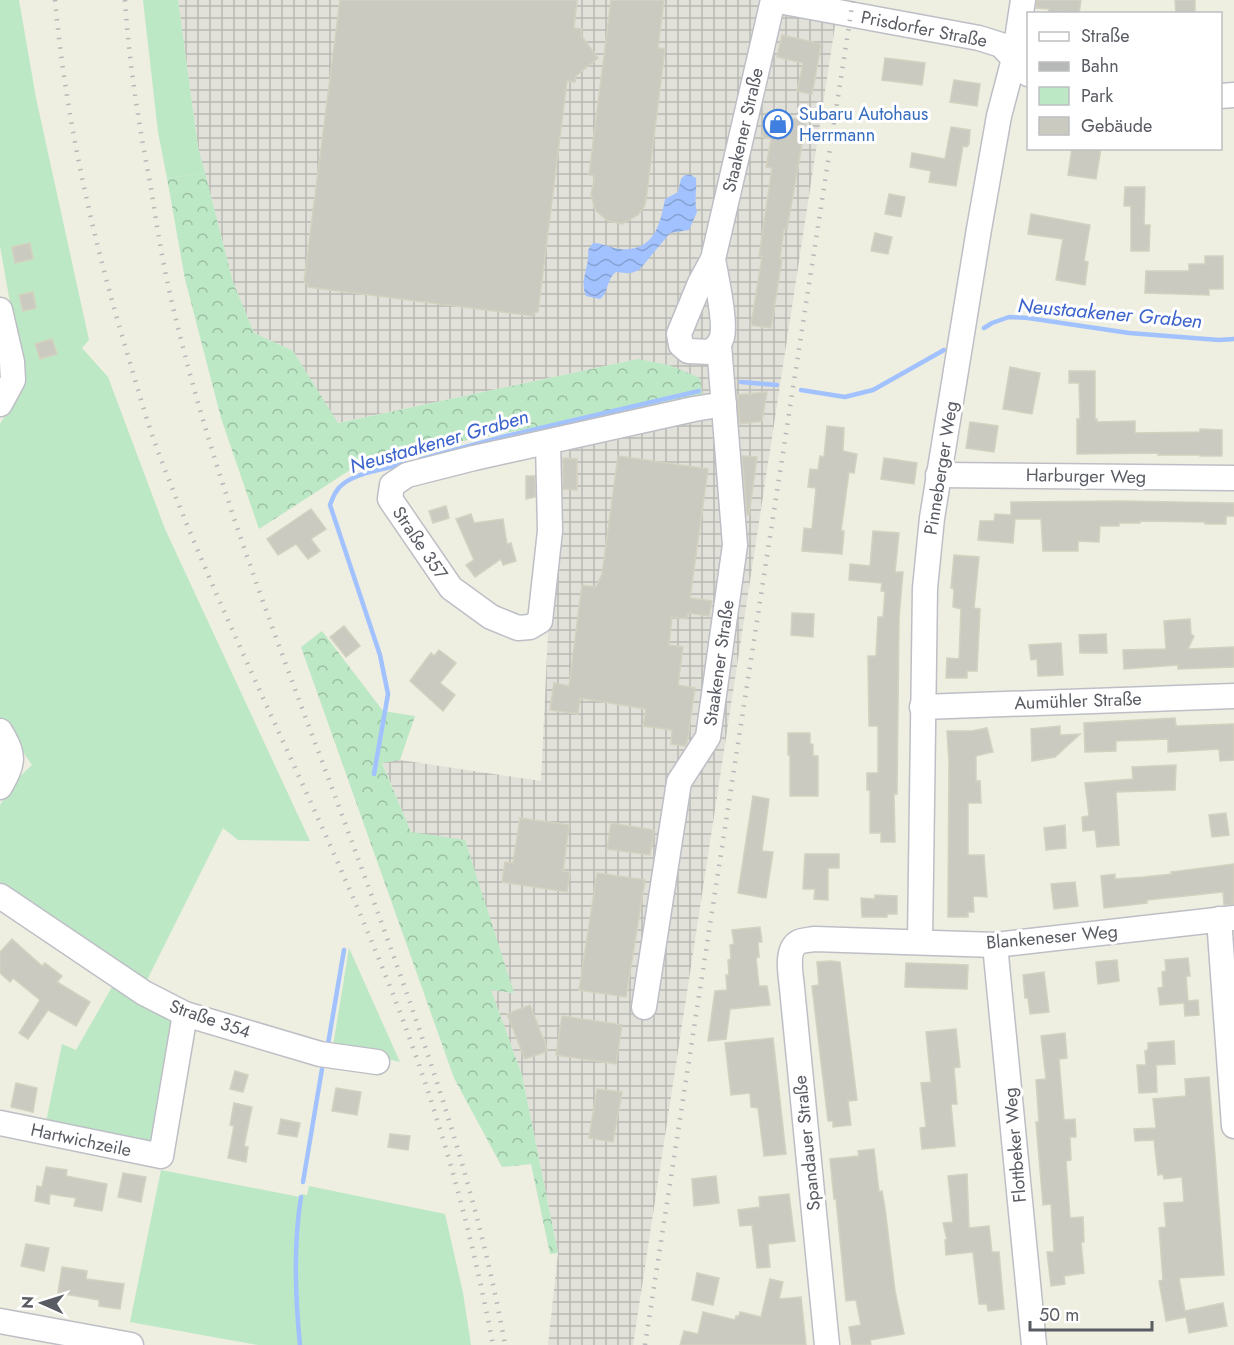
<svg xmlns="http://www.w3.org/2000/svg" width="1234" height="1345" font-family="Jost,sans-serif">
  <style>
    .industrial { fill: url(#industrial-grid) }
    .green { fill: #bce8c5 }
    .forest { fill: url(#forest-crowns) }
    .water { fill: url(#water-waves) }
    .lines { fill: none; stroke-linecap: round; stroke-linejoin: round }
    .stream { stroke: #a1c2ff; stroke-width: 4.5 }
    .building { fill: #cbcac0; stroke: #d3d1bf; stroke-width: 1.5 }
    .minor-casing { stroke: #bebfc6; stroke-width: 27 }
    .minor { stroke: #fff; stroke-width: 24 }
    .rail { stroke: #b7b8b8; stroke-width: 4.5; stroke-dasharray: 1.5 8; stroke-linecap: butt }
    .labels { text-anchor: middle; stroke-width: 6; stroke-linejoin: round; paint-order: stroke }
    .street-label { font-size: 18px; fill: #5a5c64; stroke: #fff }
    .shop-label { font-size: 18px; fill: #366cbe; stroke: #fff; text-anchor: start }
    .water-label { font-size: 20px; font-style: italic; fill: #3b63cb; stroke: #fff }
  </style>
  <defs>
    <pattern id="industrial-grid" width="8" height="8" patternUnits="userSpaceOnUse" patternTransform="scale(1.5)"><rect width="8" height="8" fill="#e1e1d9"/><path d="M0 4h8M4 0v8" fill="none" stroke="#b9bab4"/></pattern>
    <pattern id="forest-crowns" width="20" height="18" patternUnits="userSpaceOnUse" patternTransform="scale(1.5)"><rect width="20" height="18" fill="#bce8c5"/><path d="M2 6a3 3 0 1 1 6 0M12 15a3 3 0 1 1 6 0" fill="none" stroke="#9cbfa4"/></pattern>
    <pattern id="water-waves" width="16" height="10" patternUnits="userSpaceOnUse" patternTransform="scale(1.5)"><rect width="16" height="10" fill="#a1c2ff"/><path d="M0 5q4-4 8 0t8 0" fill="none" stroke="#86a1d2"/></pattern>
  </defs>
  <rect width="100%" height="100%" fill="#eeeee1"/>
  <polygon class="industrial" points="178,0 839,0 633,1345 548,1345 558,1253 522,1075 491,990 513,993 411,832 382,762 400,760 541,781 558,423 702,398 638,359 337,423 293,351 254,333 233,282 198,147"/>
  <g class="green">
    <polygon points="0,0 19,0 36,98 89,340 82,348 108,377 165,529 310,841 238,840 223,828 145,984 75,937 0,882 0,805 14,782 32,765 0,718 0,424 24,382 0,246"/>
    <polygon points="143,0 178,0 198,147 205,173 167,178 158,132"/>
    <polygon points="349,948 400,1062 333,1046"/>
    <polygon points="112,987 195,1034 171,1153 45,1127 62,1044 76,1050"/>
    <polygon points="161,1170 300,1197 301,1194 307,1195 309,1186 445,1214 463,1293 471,1345 258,1345 130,1322"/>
  </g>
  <g class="forest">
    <polygon points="205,173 233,282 254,333 293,351 338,423 638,359 669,365 700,378 703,398 558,423 367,459 259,529 221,418 185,279 167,178"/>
    <polygon points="322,631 383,711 415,716 400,760 382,763 411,832 465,840 514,993 491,990 522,1075 558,1253 550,1254 531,1164 502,1167 454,1078 301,647"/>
  </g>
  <path class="water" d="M685 175H691L696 178C697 188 694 204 697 212L689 230 670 233 640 269C631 275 626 273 616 272 606 280 609 292 600 299L586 296C579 280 590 267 588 250L593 243C603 243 611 248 620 249 654 252 660 225 665 199L678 192 681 179Z"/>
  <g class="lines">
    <g class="stream">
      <polyline points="984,328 992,323 1009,317 1028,318 1129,333 1219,340 1234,339"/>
      <polyline points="741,382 777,385"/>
      <polyline points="801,390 845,397 873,390 944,350"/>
      <polyline points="421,459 506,436 699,391"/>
      <path d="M374 774 388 694 380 655 330 505C333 497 336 489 343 484 358 472 389 468 407 463"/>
      <polyline points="328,1044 344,950"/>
      <polyline points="303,1182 322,1069"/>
      <path d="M300 1345C295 1295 293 1246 301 1197"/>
    </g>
  </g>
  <g class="building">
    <polygon points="340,0 577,0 574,28 582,29 581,35 598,58 576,76 575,82 567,81 538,312 534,313 533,316 308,287 308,285 304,282"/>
    <polygon points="611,0 664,0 658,48 665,49 646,200 644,207 638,215 622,224 608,221 595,210 591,194 595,176 589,175"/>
    <polygon points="1037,0 1081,0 1079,14 1061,11 1061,14 1048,14 1049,9 1036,8"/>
    <polygon points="1175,0 1195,0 1195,14 1176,14"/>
    <polygon points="782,35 821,44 812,94 797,91 803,63 777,57"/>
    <polygon points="885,58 925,63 922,85 882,80"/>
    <polygon points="954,80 980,84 977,106 950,102"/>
    <polygon points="767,113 806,121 787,229 784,229 780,258 782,259 771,328 751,325 762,256 759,256 772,168 766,167 771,139 762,137"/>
    <polygon points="951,127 970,130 969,144 967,147 963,146 956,186 929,182 931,171 910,167 912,153 945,159"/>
    <polygon points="1072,148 1101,148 1096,179 1068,175"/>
    <polygon points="1125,187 1145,187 1144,225 1150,225 1149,251 1131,251 1131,206 1124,206"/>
    <polygon points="889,194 905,197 901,217 885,214"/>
    <polygon points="1031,214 1090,225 1084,261 1088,262 1085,285 1056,280 1063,239 1028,234"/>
    <polygon points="875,233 892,237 888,254 871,251"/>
    <polygon points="30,243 33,259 15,263 12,247"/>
    <polygon points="1205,256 1223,256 1223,289 1209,289 1209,295 1145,293 1146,271 1189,271 1189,264 1205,264"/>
    <polygon points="33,292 36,308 23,311 19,295"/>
    <polygon points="52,339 57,354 40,359 35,344"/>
    <polygon points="1010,367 1040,373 1032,414 1003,409"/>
    <polygon points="1069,371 1095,371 1095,419 1097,419 1097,422 1135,421 1135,433 1200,432 1200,429 1222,430 1222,456 1200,456 1200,455 1158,455 1158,453 1077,454 1077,419 1080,419 1079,383 1069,383"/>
    <polygon points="767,392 762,421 740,424 737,395"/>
    <polygon points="970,422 998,426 994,452 966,448"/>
    <polygon points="827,426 844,428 843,451 857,454 854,473 849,472 841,531 844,531 842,554 802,551 804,528 812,529 816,488 808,487 810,469 818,470 820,456 824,457"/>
    <polygon points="618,456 708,469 690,598 712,601 709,616 688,613 687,619 672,617 669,645 683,647 678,685 695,688 687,743 685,746 671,744 672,730 643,726 646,709 580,698 578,714 550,710 554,683 569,686 582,585 596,587 602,574"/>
    <polygon points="742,456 757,457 749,515 747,515"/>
    <polygon points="563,458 577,459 577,490 563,489"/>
    <polygon points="884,458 917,463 914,484 881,479"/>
    <polygon points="526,476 535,476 535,497 526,499"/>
    <polygon points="1120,501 1234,503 1234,516 1226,516 1226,524 1205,524 1205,522 1140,521 1140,523 1119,523 1119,526 1100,526 1099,542 1078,541 1078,551 1043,551 1041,519 1015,519 1013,543 978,540 980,521 994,521 995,514 1011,515 1011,502"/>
    <polygon points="446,506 449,518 433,523 429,511"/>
    <polygon points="311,509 326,529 311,539 320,551 308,559 296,544 278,555 267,539"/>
    <polygon points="471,514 474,523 503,519 507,544 511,543 516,561 503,565 501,559 475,577 466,565 474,560 456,519"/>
    <polygon points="873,531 899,533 895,572 903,572 899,618 897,794 894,794 895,842 881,842 881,833 870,833 870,790 867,790 867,773 878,773 878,726 869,726 868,656 876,656 878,617 883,617 885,592 881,591 882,583 849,580 850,564 870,566"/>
    <polygon points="954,555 979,557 974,608 980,609 977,671 967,671 967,678 946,678 947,658 959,659 961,609 953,607 954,589 951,588"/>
    <polygon points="792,613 814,614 813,637 791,635"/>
    <polygon points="1190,619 1191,634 1194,636 1188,649 1234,647 1234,667 1178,669 1178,665 1124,669 1123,650 1166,649 1164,621"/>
    <polygon points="344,626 360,646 346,657 330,637"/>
    <polygon points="1106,634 1107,653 1080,653 1079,635"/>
    <polygon points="1061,643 1063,675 1038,676 1037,659 1031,660 1029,645"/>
    <polygon points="439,650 456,663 440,683 455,695 443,711 410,681 431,653 434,656"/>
    <polygon points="1175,718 1176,726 1234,724 1234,760 1220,761 1219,749 1168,752 1168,739 1116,741 1116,751 1085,752 1084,723"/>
    <polygon points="1060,726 1060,735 1080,734 1055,757 1032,761 1031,729"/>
    <polygon points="987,728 993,752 976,756 976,781 980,781 981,803 968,803 968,855 984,855 987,897 973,896 974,912 968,912 968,917 948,917 949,762 947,731 972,731"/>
    <polygon points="788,733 810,733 810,743 813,745 813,756 818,756 818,796 790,796 790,755 788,755"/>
    <polygon points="1176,765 1175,790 1116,792 1119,845 1097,847 1095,830 1083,831 1082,817 1089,816 1085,783 1133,779 1132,767"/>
    <polygon points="753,796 769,799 762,851 773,852 766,898 738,893"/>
    <polygon points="1226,813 1229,835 1212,837 1209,815"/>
    <polygon points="520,818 569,825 563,871 570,872 567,892 502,882 505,862 513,863"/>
    <polygon points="611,823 654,830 650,855 607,849"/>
    <polygon points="1065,825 1066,848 1046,850 1044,828"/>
    <polygon points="805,854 839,854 839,868 828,868 828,900 814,899 815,889 803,889"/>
    <polygon points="1234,864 1234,904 1224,905 1223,892 1147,900 1147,903 1104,908 1101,876 1115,874 1115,879 1144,877 1172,874 1171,872"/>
    <polygon points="597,873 645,880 626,997 579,990"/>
    <polygon points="1075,882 1078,906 1054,909 1051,884"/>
    <polygon points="875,895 897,896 897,914 887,914 887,917 862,917 861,898 875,899"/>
    <polygon points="760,927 762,942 758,942 759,957 756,958 759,986 767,986 770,1005 730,1009 726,1039 708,1041 715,991 727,990 726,975 729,975 728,960 731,959 730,945 734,944 732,930"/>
    <polygon points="12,939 42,966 45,963 62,976 57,982 90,1002 76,1026 48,1010 28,1039 19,1033 40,1000 13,978 10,982 0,973 0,952"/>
    <polygon points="1188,958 1190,976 1186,976 1188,1001 1198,1000 1199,1015 1185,1016 1184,1003 1160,1005 1158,988 1163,987 1162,972 1166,971 1165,960"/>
    <polygon points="1117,960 1119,981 1098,984 1096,962"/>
    <polygon points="830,961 840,962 857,1100 848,1101 851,1125 833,1127 833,1121 828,1121 812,986 819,985 817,962"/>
    <polygon points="906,963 968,965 967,989 905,987"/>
    <polygon points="1044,972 1049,1012 1030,1014 1028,998 1025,998 1023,975"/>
    <polygon points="530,1005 548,1051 525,1059 507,1014"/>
    <polygon points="562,1016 622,1025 616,1064 556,1055"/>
    <polygon points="956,1029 960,1067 954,1068 957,1104 951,1104 955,1146 922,1149 920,1128 926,1127 921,1083 931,1082 926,1032"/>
    <polygon points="1065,1033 1067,1058 1059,1059 1064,1120 1075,1119 1076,1137 1070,1137 1071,1160 1066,1161 1070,1218 1083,1217 1084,1242 1081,1242 1084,1273 1064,1276 1065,1284 1051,1286 1047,1252 1054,1252 1051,1204 1043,1205 1036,1122 1039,1122 1036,1080 1046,1079 1041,1036"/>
    <polygon points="773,1038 786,1154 764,1156 758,1108 751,1107 750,1093 731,1095 725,1043"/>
    <polygon points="1174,1041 1175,1064 1156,1065 1157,1092 1139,1093 1137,1065 1146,1065 1145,1051 1148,1050 1148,1043"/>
    <polygon points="235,1071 248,1075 243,1092 230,1089"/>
    <polygon points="1209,1077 1224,1275 1179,1278 1185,1311 1223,1303 1227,1326 1189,1333 1186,1317 1166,1321 1159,1281 1163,1280 1159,1228 1166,1227 1164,1203 1184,1202 1182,1177 1164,1179 1163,1174 1158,1175 1154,1140 1135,1141 1134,1129 1156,1128 1153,1099 1186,1096 1185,1079"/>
    <polygon points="16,1083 37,1088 33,1112 11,1107"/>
    <polygon points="336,1088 361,1092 357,1115 332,1111"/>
    <polygon points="597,1089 622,1092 613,1142 589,1138"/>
    <polygon points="234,1103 252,1107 244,1146 248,1147 246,1162 228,1158 234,1126 230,1125"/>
    <polygon points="281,1119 300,1123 297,1137 278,1134"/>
    <polygon points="390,1134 410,1136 408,1150 388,1147"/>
    <polygon points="874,1149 879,1192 882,1191 885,1208 895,1291 904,1334 870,1340 871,1345 852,1345 849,1327 861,1325 856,1300 846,1301 836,1199 834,1199 830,1159 859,1156 858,1151"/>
    <polygon points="46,1167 67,1170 66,1176 107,1184 102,1211 74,1206 76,1198 50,1194 49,1204 35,1201 37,1186 42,1187"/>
    <polygon points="123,1173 146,1177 141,1202 118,1197"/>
    <polygon points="967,1174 969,1228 989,1226 992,1252 999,1252 1004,1309 988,1311 987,1304 979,1304 973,1252 946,1255 945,1240 947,1240 943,1223 953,1222 948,1176"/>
    <polygon points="716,1176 719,1203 694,1206 692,1179"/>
    <polygon points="789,1194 795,1241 768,1244 770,1267 757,1268 752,1225 740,1226 738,1210 760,1207 759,1197"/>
    <polygon points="26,1244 49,1248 44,1271 21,1266"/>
    <polygon points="62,1267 87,1271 86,1279 124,1284 120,1309 99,1306 99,1300 58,1293"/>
    <polygon points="697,1273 719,1278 713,1305 692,1300"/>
    <polygon points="770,1279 783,1282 779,1299 801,1297 806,1345 680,1345 684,1331 698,1334 703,1312 735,1320 736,1316 739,1316 740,1312 761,1317"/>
  </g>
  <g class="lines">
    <g class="minor-casing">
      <g id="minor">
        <polyline points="773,0 979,38 1001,45 1028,74"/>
        <polyline points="1220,96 1234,95"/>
        <path d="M713 259C716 276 726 322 722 337 720 344 716 347 711 352L688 351 681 345 679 334 700 283 713 259 773 0"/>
        <polyline points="0,310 12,362 13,380 0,404"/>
        <polyline points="548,442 550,531 540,621 530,627 518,628 491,617 451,588 390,499 392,485 407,475 474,458 694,409 724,404"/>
        <polyline points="938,475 1234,478"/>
        <polyline points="922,707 1234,696"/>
        <path d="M0 731C15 756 14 762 0 787"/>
        <polyline points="0,896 144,993 185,1014 320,1054 377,1062"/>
        <polyline points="1219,919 1234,1126"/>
        <polyline points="920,941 925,588 932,518 979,229 999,116 1014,59 1023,0"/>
        <polyline points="995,945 1034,1345"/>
        <polyline points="644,1007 679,782 708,737 735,545 719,345"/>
        <polyline points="0,1123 161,1156 185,1014"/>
        <polyline points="0,1321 131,1345"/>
        <path d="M827 1345 792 988C791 976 785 949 799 942 803 940 809 940 814 939L995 945 1234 918"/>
      </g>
    </g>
    <use href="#minor" class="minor"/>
    <g class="rail">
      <path d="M55 0C66 121 93 240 128 356 136 383 144 411 153 438 224 630 322 811 396 1002 439 1113 471 1228 493 1345"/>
      <path d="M125 0C129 63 139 126 151 188 156 221 161 253 168 285 211 480 288 667 356 853 415 1014 475 1176 505 1345"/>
      <polyline points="645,1345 853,0"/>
    </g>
  </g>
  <defs>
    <g id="shop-ring" transform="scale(1.5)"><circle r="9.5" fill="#fff" stroke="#3f7fe0" stroke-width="1.5"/><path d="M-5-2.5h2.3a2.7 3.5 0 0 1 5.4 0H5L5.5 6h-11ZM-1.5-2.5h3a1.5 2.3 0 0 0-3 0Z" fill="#3f7fe0"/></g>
  </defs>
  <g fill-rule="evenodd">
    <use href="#shop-ring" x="778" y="124"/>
  </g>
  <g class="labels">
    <g class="street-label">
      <text transform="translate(924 29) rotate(11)" y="6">Prisdorfer Straße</text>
      <text transform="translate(743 130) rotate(-77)" y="6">Staakener Straße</text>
      <text transform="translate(941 468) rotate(-81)" y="6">Pinneberger Weg</text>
      <text transform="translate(1086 476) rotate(1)" y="6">Harburger Weg</text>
      <text transform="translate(420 543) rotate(56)" y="6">Straße 357</text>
      <text transform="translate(719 663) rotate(-82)" y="6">Staakener Straße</text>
      <text transform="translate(1078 701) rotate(-2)" y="6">Aumühler Straße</text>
      <text transform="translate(1052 937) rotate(-5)" y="6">Blankeneser Weg</text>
      <text transform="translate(210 1019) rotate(19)" y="6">Straße 354</text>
      <text transform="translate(81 1140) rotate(12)" y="6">Hartwichzeile</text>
      <text transform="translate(807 1143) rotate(-96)" y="6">Spandauer Straße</text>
      <text transform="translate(1015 1145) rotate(-95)" y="6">Flottbeker Weg</text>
    </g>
    <g class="shop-label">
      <text x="799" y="120">Subaru Autohaus<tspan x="799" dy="21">Herrmann</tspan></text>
    </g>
    <g class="water-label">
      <text transform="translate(1110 313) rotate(5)" y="7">Neustaakener Graben</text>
      <text transform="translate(439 441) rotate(-16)" y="7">Neustaakener Graben</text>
    </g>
  </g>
  <rect x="1027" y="12" width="195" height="138" fill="#ffffff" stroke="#bdbec1" stroke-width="1.5"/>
  <rect x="1039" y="32" width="30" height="9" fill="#ffffff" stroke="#bdbec1" stroke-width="1.5"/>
  <text x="1081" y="42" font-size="18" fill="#5a5c64">Straße</text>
  <rect x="1039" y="62" width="30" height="9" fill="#b7b8b8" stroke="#bdbec1" stroke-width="1.5"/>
  <text x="1081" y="72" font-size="18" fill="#5a5c64">Bahn</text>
  <rect x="1039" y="87" width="30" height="18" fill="#bce8c5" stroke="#bdbec1" stroke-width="1.5"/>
  <text x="1081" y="102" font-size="18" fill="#5a5c64">Park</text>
  <rect x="1039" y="117" width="30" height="18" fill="#cbcac0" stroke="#bdbec1" stroke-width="1.5"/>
  <text x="1081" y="132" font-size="18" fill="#5a5c64">Gebäude</text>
  <g transform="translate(42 1303) rotate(273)" stroke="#ffffff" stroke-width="4.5" paint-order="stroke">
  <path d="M0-4.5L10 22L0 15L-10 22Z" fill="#5a5c64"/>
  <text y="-9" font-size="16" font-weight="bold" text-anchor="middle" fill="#5a5c64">N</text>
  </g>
  <path d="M1030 1321v9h122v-9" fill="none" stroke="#5a5c64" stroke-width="3"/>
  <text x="1039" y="1321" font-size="18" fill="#5a5c64" stroke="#ffffff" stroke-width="4.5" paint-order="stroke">50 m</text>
</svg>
